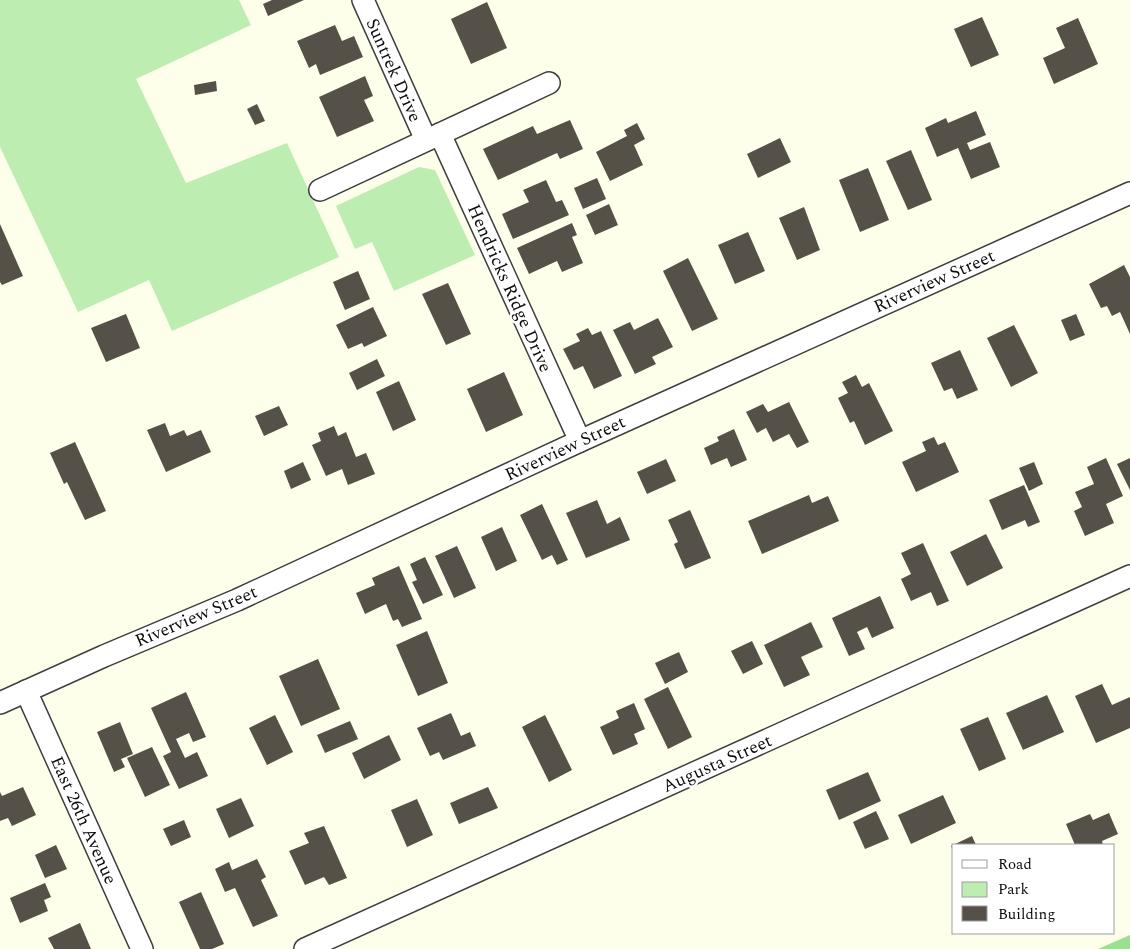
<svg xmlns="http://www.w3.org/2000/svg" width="1130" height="949" font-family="Spectral,serif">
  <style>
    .green { fill: #beedb2 }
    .forest { fill: #9bdf90 }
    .building { fill: #565148 }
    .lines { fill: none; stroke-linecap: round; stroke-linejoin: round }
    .street-casing { stroke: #3f3f3f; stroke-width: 24 }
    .street { stroke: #fff; stroke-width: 21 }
    .labels { text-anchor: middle; stroke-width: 5; stroke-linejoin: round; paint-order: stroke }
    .street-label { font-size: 18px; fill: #0c0c0c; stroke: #fff }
  </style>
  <rect width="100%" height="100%" fill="#fdffeb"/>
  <g class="green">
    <polygon points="0,0 239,0 251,25 136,79 186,183 287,143 339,257 172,331 149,280 78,312 0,147"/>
    <polygon points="419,167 435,170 475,255 394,291 372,242 355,249 336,206"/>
  </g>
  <polygon class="forest" points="1130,935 1130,949 1098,949"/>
  <g class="building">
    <polygon points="272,0 304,0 268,16 263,4"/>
    <polygon points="487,2 507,48 471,64 451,19"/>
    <polygon points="982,17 999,55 971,67 954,29"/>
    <polygon points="1078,18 1098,64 1054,84 1043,58 1065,48 1056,28"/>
    <polygon points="335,25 342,41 354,36 363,57 320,75 316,64 309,68 297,41"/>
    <polygon points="365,76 373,96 364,100 374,121 337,137 319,97"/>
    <polygon points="216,81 217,91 195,95 194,85"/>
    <polygon points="257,104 265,121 255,125 247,109"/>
    <polygon points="976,111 986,135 967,143 970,150 990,142 1000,167 971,179 958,148 937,157 925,128 946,118 948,123"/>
    <polygon points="570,120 583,149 560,159 557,153 498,180 483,149 533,126 537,134"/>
    <polygon points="637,123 645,139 634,145 643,165 610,181 596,152 627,136 624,130"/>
    <polygon points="780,138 791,162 758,178 747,154"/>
    <polygon points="911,150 932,200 908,210 886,161"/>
    <polygon points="868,168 889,220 860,232 839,180"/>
    <polygon points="597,178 606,199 583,209 574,188"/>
    <polygon points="546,180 556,202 562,200 569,215 513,239 502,214 529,202 523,190"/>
    <polygon points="609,204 618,225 595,235 586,215"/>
    <polygon points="804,207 820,250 797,260 779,218"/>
    <polygon points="572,223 577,235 572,237 583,263 562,272 557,261 529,274 517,248"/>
    <polygon points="0,224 23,276 2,285 0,282"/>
    <polygon points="748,232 765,271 735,284 718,245"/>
    <polygon points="688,258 718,319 692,331 663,271"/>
    <polygon points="1124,265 1130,277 1130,334 1120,312 1112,316 1107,306 1101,308 1089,284"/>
    <polygon points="358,271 370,299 345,310 333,282"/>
    <polygon points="448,283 471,334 446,345 422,294"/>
    <polygon points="373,307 387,336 364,347 362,343 348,349 336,325"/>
    <polygon points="126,314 140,348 106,362 91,328"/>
    <polygon points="1076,314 1085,335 1070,341 1061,320"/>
    <polygon points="658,318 673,347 652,357 656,364 635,374 613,330 630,322 634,330"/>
    <polygon points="1014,325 1038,373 1011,387 987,338"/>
    <polygon points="588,328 592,335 601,331 622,376 594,389 583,366 574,370 563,349 580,341 576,334"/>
    <polygon points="960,350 978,390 957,399 952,388 944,391 931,363"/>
    <polygon points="377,359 385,376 357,390 349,373"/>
    <polygon points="504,372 523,415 486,432 467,389"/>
    <polygon points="856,375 862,387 869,383 893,431 865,445 854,421 850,423 838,398 848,393 842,382"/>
    <polygon points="399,381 416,420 393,431 376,392"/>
    <polygon points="789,402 809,442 797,448 789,434 773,442 766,428 757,433 746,412 763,404 768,412"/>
    <polygon points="279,406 288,425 264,436 255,416"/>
    <polygon points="165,423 170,436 184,430 187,436 201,430 211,452 166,472 147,430"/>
    <polygon points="334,426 338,436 346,432 356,457 366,453 375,474 348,485 342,469 326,476 312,445 321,441 318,433"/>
    <polygon points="734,429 747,460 731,467 727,458 711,465 704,448 719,441 717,437"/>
    <polygon points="934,437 938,445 945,442 959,472 916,492 902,462 926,451 922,442"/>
    <polygon points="75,442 106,511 85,520 67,482 64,484 50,453"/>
    <polygon points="1106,458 1123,496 1106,504 1114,523 1085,536 1074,511 1082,507 1075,492 1094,484 1087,467"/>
    <polygon points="1130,458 1130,490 1117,464"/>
    <polygon points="666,459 676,481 647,494 637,472"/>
    <polygon points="303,462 311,480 291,489 284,471"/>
    <polygon points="1034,462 1043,484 1029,491 1019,468"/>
    <polygon points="1024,485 1040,522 1028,527 1025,520 1002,530 989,500"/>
    <polygon points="809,495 812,503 828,496 839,521 762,554 748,521"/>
    <polygon points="597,500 607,524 620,517 630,540 586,558 566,513"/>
    <polygon points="542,504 568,560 557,565 552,555 542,560 520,515"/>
    <polygon points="690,510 711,558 685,569 674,544 678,542 668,520"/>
    <polygon points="502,527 517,561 496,571 481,537"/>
    <polygon points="986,534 1003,568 967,586 950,552"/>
    <polygon points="923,543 949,601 937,606 931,592 911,601 901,579 911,574 901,553"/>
    <polygon points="457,546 476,588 454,598 435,556"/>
    <polygon points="425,557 443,595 423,604 412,582 417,580 410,564"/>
    <polygon points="399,566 422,619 402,627 398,619 393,621 386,604 365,614 356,593 375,585 372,578"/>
    <polygon points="880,596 894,628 872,638 867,627 857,632 865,649 849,656 832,618"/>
    <polygon points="811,622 823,647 801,657 810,675 784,687 764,645"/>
    <polygon points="427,631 448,683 418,696 396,645"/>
    <polygon points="752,641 763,664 743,674 731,651"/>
    <polygon points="679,652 688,672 665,684 655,663"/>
    <polygon points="318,659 340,709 301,726 279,676"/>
    <polygon points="1102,684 1112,705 1130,697 1130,728 1096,743 1075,696"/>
    <polygon points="668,687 692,737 668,749 644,699"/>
    <polygon points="186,692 206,737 193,742 189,733 176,739 185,758 197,752 208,776 179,789 163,756 171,752 151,708"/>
    <polygon points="1047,695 1064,732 1023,750 1006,713"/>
    <polygon points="634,703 645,729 634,734 638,744 613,755 600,727 619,718 616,711"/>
    <polygon points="451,713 461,736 470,732 476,746 443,760 439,752 430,756 417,728"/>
    <polygon points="275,715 293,752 267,765 249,728"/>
    <polygon points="545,715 572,770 549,782 522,727"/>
    <polygon points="988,717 1006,759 979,771 960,729"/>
    <polygon points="350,721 358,739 325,753 317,735"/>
    <polygon points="120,722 133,754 121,759 125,767 114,772 97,732"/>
    <polygon points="389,735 401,760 364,779 352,753"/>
    <polygon points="152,747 170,785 145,797 127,758"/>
    <polygon points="868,772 881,801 839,820 826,790"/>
    <polygon points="23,787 36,815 12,826 8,818 0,821 0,792 2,796"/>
    <polygon points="488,787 498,808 459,824 450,803"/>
    <polygon points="943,795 956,823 911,844 898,815"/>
    <polygon points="241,798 254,826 229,838 216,809"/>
    <polygon points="417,799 433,835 407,847 391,810"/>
    <polygon points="876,811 889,839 865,849 853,822"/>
    <polygon points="1109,813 1118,834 1102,841 1103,845 1075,845 1066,824 1090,814 1093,820"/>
    <polygon points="184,820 191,837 171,846 163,829"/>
    <polygon points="324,826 347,878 329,885 324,877 305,885 289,851 309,843 304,833"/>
    <polygon points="972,836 976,845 954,845 954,852 951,846"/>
    <polygon points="56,845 67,869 45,878 35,855"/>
    <polygon points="257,859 266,877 261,880 278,916 253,927 235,888 225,892 215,869 229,862 232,870"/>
    <polygon points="45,883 51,897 44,900 48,911 20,923 10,898"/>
    <polygon points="201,892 224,944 212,949 200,949 179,902"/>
    <polygon points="80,923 91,949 54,949 48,938"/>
  </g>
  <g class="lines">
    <g class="street-casing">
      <g id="street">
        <polyline points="363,0 426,140"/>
        <polyline points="440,134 580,441"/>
        <polyline points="320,190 549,83"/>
        <polyline points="26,691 142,949"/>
        <polyline points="0,703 104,656 237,600 580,441 1130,193"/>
        <polyline points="305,949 1130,576"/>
      </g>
    </g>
    <use href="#street" class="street"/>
  </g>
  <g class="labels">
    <g class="street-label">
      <text transform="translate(394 70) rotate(66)" y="6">Suntrek Drive</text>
      <text transform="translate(934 281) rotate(-24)" y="6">Riverview Street</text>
      <text transform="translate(510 288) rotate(66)" y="6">Hendricks Ridge Drive</text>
      <text transform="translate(565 448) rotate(-25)" y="6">Riverview Street</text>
      <text transform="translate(196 616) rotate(-23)" y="6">Riverview Street</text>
      <text transform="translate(717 763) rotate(-24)" y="6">Augusta Street</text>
      <text transform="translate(84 820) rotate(66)" y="6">East 26th Avenue</text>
    </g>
  </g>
  <rect x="952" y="844" width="162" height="90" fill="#ffffff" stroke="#9e9e9e"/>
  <rect x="962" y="860" width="25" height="8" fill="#ffffff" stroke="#9e9e9e"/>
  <text x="998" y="869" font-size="15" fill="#0c0c0c">Road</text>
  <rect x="962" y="882" width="25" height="15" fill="#beedb2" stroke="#9e9e9e"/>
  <text x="998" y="894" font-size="15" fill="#0c0c0c">Park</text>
  <rect x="962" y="906" width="25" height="15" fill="#565148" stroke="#9e9e9e"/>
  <text x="998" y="919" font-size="15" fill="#0c0c0c">Building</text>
</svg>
